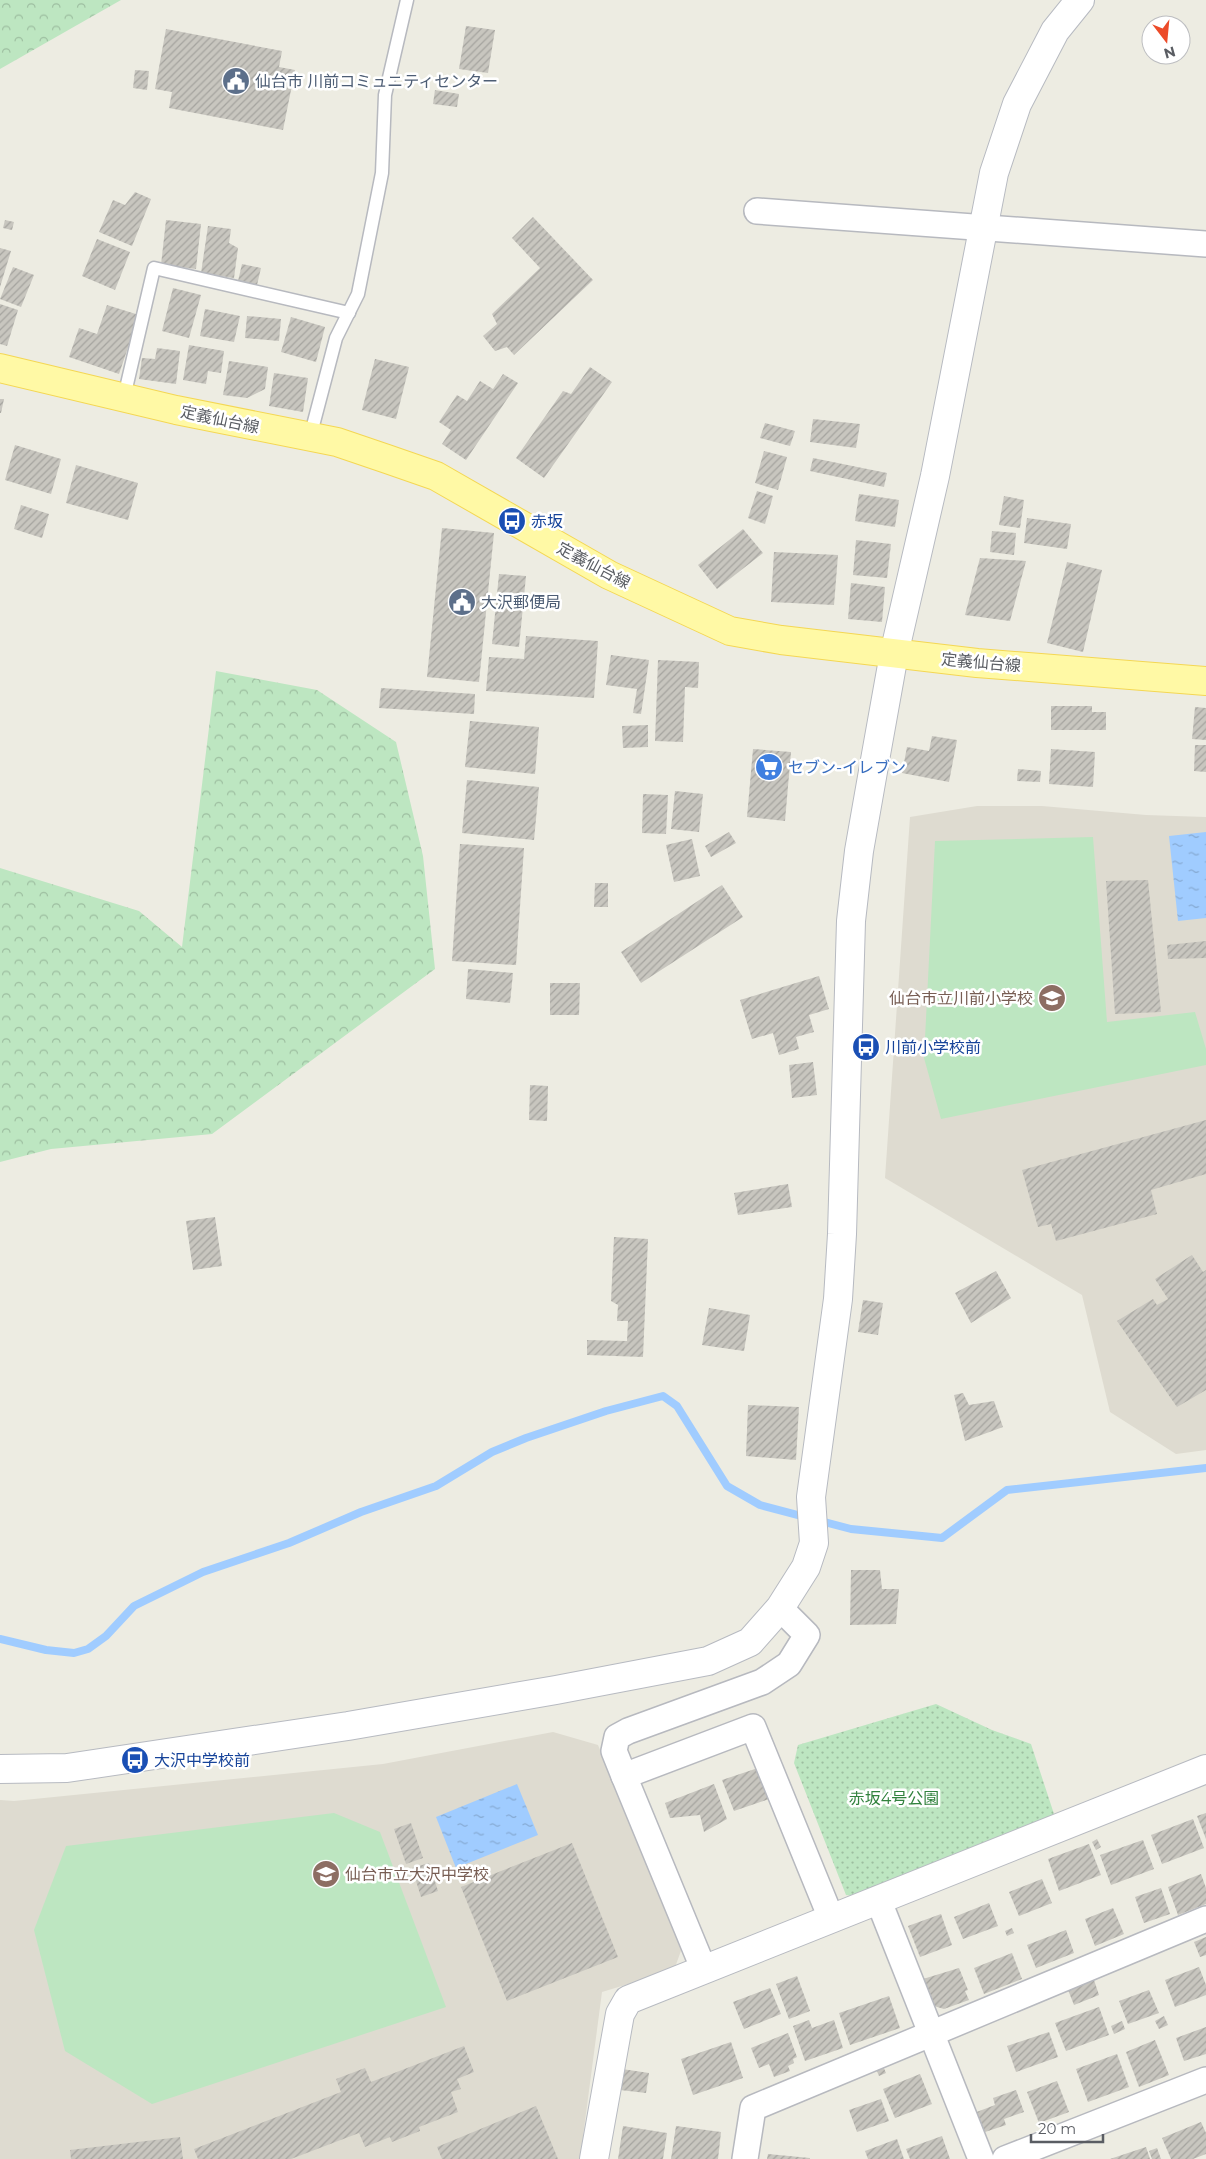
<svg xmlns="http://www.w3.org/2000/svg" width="1206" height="2159" font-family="Montserrat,'Noto Sans JP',sans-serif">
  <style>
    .education { fill: #dedbd0 }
    .grass { fill: url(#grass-dots) }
    .forest { fill: url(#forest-crowns) }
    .garden { fill: #bde6c1 }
    .water { fill: url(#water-ripples) }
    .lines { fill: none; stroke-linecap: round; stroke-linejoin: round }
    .stream { stroke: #a0ccff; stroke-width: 8 }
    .building { fill: url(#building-hatch) }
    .lane-casing { stroke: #b7b9bf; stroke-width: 15 }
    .street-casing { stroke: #b7b9bf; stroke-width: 28 }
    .secondary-casing { stroke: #b7bac1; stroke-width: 30 }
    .primary-casing { stroke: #f4d754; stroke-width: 30 }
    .lane { stroke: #fff; stroke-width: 12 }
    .street { stroke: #fff; stroke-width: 25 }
    .secondary { stroke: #fff; stroke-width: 28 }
    .primary { stroke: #fff9a5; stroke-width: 28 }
    .labels { text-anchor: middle; stroke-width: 5; stroke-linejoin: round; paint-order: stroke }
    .service-label { font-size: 16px; fill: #4e5e75; stroke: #fff; text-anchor: start }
    .street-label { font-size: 16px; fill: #5a5d63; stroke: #fff }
    .transit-label { font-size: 16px; fill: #164399; stroke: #fff; text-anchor: start }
    .shop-label { font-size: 16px; fill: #366cbe; stroke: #fff; text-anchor: start }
    .education-label { font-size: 16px; fill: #785e54; stroke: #fff; text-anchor: end }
    .park-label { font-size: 16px; fill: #32823e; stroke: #fff }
  </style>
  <defs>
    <pattern id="grass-dots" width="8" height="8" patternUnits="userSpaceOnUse" patternTransform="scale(1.25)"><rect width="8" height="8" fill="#bde6c1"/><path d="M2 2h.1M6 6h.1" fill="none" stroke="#9dbea0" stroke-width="1.8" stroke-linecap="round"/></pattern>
    <pattern id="forest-crowns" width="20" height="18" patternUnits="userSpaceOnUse" patternTransform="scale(1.25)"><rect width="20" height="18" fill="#bde6c1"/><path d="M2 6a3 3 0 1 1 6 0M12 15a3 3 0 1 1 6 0" fill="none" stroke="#9dbea0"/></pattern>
    <pattern id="water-ripples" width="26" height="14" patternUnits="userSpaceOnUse" patternTransform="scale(1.25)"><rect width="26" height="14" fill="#a0ccff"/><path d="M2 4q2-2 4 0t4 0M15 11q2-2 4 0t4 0" fill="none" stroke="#85a9d2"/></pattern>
    <pattern id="building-hatch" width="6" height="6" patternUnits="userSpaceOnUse" patternTransform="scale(1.25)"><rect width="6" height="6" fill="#c8c6bf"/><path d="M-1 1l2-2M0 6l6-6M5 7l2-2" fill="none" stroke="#a5a49f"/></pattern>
  </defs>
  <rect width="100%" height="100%" fill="#edece2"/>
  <g class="education">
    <polygon points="977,806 1042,806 1146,815 1206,817 1206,1450 1176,1454 1110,1412 1082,1295 885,1178 910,817"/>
    <polygon points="553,1732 598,1745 682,1948 674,1970 602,1992 580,2159 0,2159 0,1800 14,1801 383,1764"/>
  </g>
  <polygon class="grass" points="936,1704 992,1730 1031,1744 1055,1817 860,1897 846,1895 794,1763 798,1745"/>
  <g class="forest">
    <polygon points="0,0 121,0 0,69"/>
    <polygon points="216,671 317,690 396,742 423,856 435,969 212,1134 51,1149 0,1162 0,868 139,911 182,947"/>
  </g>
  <g class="garden">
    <polygon points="1093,837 1107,1022 1195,1012 1206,1049 1206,1065 941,1119 924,1058 935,841"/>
    <polygon points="334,1813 380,1832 446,2007 152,2104 65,2051 34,1930 66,1846"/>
  </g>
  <g class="water">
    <polygon points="1206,832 1206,918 1178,921 1169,836"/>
    <polygon points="517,1784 538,1835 456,1868 436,1817"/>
  </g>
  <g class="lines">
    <polyline class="stream" points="0,1639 46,1650 74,1653 88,1649 106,1636 134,1606 203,1572 289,1543 361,1512 436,1486 492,1452 526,1438 606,1411 663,1396 677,1406 727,1486 760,1505 851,1529 942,1538 1007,1490 1206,1468"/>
  </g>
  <g class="building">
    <polygon points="466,26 495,30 488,73 459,69"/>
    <polygon points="166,29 282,51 279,67 295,70 283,130 169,108 172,92 155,89"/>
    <polygon points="135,70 149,71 147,90 133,88"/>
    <polygon points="435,90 459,94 457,107 433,104"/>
    <polygon points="135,192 151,199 132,246 99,232 113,200 125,205"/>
    <polygon points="533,217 593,280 514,355 507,347 495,351 483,336 497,324 492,314 540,268 512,238"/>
    <polygon points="5,220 14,222 12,230 3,228"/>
    <polygon points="166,220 201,224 196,269 161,265"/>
    <polygon points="208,226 231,229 229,243 238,248 234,278 201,273"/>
    <polygon points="97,239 130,252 115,290 82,276"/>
    <polygon points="0,248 11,251 0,287"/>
    <polygon points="242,264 261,268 257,285 238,281"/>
    <polygon points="13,267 34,275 21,307 0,299"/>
    <polygon points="173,288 201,295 189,338 162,331"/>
    <polygon points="0,304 18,310 7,346 0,344"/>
    <polygon points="107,305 139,315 119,374 69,357 79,328 97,334"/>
    <polygon points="205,309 240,316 234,342 200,336"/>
    <polygon points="247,316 281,319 279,341 245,338"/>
    <polygon points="291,317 325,327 316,362 281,352"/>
    <polygon points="189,345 224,351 221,373 208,371 206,384 183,380"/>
    <polygon points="157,348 180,351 176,384 139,379 142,358 155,359"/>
    <polygon points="375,359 409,367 396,419 362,410"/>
    <polygon points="229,361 268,367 265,389 247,398 223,395"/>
    <polygon points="590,367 612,382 544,478 516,458 563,391 571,394"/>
    <polygon points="274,373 308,378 303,412 269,406"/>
    <polygon points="503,374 518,383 466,460 442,444 451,430 439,422 457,395 467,401 480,381 493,389"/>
    <polygon points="0,399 4,399 1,413 0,413"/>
    <polygon points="813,419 860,424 856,448 810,442"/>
    <polygon points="765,423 795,431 790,446 760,438"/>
    <polygon points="15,445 61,459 51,494 5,480"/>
    <polygon points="764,451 787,457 778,490 755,483"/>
    <polygon points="813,458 887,473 884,487 810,471"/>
    <polygon points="76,465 138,483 128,520 66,503"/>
    <polygon points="757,491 773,496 765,524 748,518"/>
    <polygon points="859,494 899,500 895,527 855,521"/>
    <polygon points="1004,496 1024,500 1020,528 999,525"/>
    <polygon points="21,505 49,514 42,538 14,529"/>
    <polygon points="1027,518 1071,524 1067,549 1024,543"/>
    <polygon points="442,528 494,533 479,682 427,677"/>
    <polygon points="743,529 763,553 717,589 698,565"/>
    <polygon points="992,531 1016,533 1014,555 990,552"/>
    <polygon points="856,540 891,544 887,578 853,575"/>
    <polygon points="774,552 838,555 834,605 771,602"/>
    <polygon points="980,558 1026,561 1010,621 965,615"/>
    <polygon points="1067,562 1102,570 1083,652 1047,643"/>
    <polygon points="499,574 526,576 519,647 492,644"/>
    <polygon points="851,583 885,587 882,622 848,619"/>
    <polygon points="526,636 598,641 594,698 486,691 489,657 524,659"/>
    <polygon points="611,655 649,660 641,714 633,713 637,689 606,685"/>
    <polygon points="658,660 699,662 698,688 685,687 683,742 655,741"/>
    <polygon points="381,688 475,694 474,714 379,708"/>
    <polygon points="1051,706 1092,706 1092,712 1106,712 1106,730 1051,730"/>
    <polygon points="1195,707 1206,708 1206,740 1192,739"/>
    <polygon points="470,721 539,727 535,774 465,767"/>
    <polygon points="648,725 648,747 623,748 622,726"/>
    <polygon points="932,736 957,740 949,782 902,773 907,747 929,751"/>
    <polygon points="1195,745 1206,745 1206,772 1194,771"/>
    <polygon points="753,749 791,752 785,821 747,817"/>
    <polygon points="1051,749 1095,752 1093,787 1049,784"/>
    <polygon points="1018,769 1041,771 1040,782 1017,781"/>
    <polygon points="467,780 539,787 534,840 462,833"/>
    <polygon points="675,791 703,794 699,832 671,829"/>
    <polygon points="643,794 668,795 666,834 642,833"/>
    <polygon points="729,832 736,843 711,857 705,846"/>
    <polygon points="692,839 700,876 674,882 666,845"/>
    <polygon points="460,844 524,848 516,965 452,961"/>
    <polygon points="1148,880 1161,1012 1115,1014 1106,881"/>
    <polygon points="595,883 608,883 608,907 594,907"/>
    <polygon points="722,885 743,917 641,983 621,952"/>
    <polygon points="1206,941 1206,958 1168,959 1167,945"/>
    <polygon points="468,969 513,973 510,1003 466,999"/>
    <polygon points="819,976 829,1009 809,1015 814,1032 796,1037 799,1049 779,1055 773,1033 752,1039 740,1000"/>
    <polygon points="550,983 580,983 579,1015 550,1015"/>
    <polygon points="813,1062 817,1095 792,1098 789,1065"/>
    <polygon points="530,1085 548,1086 547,1121 529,1120"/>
    <polygon points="1206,1120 1206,1174 1151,1190 1157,1214 1056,1241 1051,1224 1038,1227 1022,1170"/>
    <polygon points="788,1184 792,1207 738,1215 734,1193"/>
    <polygon points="215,1217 222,1266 193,1270 186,1221"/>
    <polygon points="614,1237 648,1239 643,1357 587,1355 587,1340 627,1341 628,1321 617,1321 618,1305 611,1301"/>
    <polygon points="1192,1255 1203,1272 1206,1270 1206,1390 1177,1407 1117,1321 1153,1299 1157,1305 1168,1299 1155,1279"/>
    <polygon points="996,1271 1011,1298 971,1323 955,1293"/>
    <polygon points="863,1300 883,1303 878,1335 858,1332"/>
    <polygon points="709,1308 750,1315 744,1351 702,1345"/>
    <polygon points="963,1393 969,1405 994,1401 1003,1427 965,1441 954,1395"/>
    <polygon points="748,1405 799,1407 796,1460 746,1456"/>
    <polygon points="851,1570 880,1570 882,1589 899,1589 896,1624 850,1625"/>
    <polygon points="758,1768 769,1799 734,1811 722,1780"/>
    <polygon points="714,1784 727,1819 704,1832 700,1815 670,1818 665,1803"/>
    <polygon points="1206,1813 1206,1839 1197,1816"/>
    <polygon points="1193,1819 1204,1848 1162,1864 1151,1835"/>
    <polygon points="411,1823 423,1858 406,1864 394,1829"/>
    <polygon points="1097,1839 1101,1847 1096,1850 1092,1842"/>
    <polygon points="1143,1840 1154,1869 1111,1885 1100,1855"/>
    <polygon points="572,1843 618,1957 507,2001 461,1887"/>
    <polygon points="1089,1844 1101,1875 1059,1891 1048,1859"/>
    <polygon points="429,1863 438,1891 421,1897 412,1868"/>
    <polygon points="1201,1874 1206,1888 1206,1904 1178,1915 1168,1887"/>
    <polygon points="1042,1879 1052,1903 1019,1916 1009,1892"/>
    <polygon points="1161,1888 1170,1914 1144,1923 1135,1897"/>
    <polygon points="989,1903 998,1926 963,1939 954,1917"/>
    <polygon points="1113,1908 1124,1934 1095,1946 1085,1919"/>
    <polygon points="941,1914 952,1945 920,1957 908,1926"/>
    <polygon points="1012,1928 1014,1933 1007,1936 1005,1931"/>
    <polygon points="1066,1930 1074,1953 1036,1968 1027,1945"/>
    <polygon points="1206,1937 1206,1955 1200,1957 1194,1942"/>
    <polygon points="1012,1953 1022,1979 984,1994 974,1968"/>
    <polygon points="1199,1967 1206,1985 1206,1995 1175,2007 1165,1980"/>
    <polygon points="959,1968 968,1990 965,1991 969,2000 944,2009 934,2006 923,1979"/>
    <polygon points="797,1976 810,2011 789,2019 776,1984"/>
    <polygon points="1094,1980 1099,1995 1074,2005 1068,1990"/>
    <polygon points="770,1988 781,2014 744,2029 733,2002"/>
    <polygon points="1149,1990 1159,2013 1128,2024 1119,2001"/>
    <polygon points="889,1996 900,2028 850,2045 839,2013"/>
    <polygon points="1099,2007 1109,2035 1066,2051 1055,2023"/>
    <polygon points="1164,2016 1168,2025 1159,2029 1155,2021"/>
    <polygon points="809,2020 812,2028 834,2020 843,2048 805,2061 793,2026"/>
    <polygon points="1122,2021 1125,2029 1114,2034 1111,2026"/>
    <polygon points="1206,2027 1206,2054 1184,2061 1176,2038"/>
    <polygon points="1049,2032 1058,2057 1016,2072 1007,2046"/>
    <polygon points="788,2033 797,2057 793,2059 794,2063 788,2066 790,2071 774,2077 769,2064 759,2068 751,2048"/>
    <polygon points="1155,2040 1169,2075 1139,2087 1126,2052"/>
    <polygon points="731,2042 743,2078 693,2095 681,2059"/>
    <polygon points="464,2046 474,2072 457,2079 461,2089 451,2092 458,2112 419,2127 420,2131 392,2142 390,2137 365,2147 359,2133 291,2159 198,2159 194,2149 341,2092 336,2079 365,2068 371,2082"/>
    <polygon points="1117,2054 1129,2087 1088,2102 1076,2069"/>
    <polygon points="882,2064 886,2073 879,2076 875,2067"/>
    <polygon points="622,2069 649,2073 646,2093 620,2090"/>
    <polygon points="920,2074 932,2104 895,2118 883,2089"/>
    <polygon points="1057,2081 1069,2112 1039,2123 1027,2092"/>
    <polygon points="1016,2090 1024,2112 1004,2119 1006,2125 982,2133 974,2113 995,2105 993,2098"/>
    <polygon points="881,2099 889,2121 857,2132 849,2110"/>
    <polygon points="536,2106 558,2159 442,2159 437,2147"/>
    <polygon points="1201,2122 1206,2133 1206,2154 1193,2159 1171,2159 1162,2138"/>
    <polygon points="623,2126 667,2133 663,2159 618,2159"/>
    <polygon points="676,2126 721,2132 718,2159 671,2159"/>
    <polygon points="942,2136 950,2159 910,2159 906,2149"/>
    <polygon points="180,2137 183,2159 71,2159 70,2150"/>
    <polygon points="897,2139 904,2159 868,2159 865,2151"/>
    <polygon points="1146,2147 1150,2159 1110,2159"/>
    <polygon points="1157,2148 1161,2159 1152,2159 1149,2151"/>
    <polygon points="768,2154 810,2158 810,2159 767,2159"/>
  </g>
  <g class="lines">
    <g class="lane-casing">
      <g id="lane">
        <polyline points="124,397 154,268 349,313"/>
        <polyline points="310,437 336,338 358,294 382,173 385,95 407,0"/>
      </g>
    </g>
    <g class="street-casing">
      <g id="street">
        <polyline points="757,211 1206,244"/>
        <polyline points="624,1776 614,1751 617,1737 628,1731 762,1682 789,1664 807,1635 780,1608"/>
        <polyline points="878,1899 981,2159"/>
        <polyline points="704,1970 624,1776 753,1727 831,1918"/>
        <polyline points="745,2159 753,2108 1206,1919"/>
        <polyline points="1005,2159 1206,2080"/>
      </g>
    </g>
    <g class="secondary-casing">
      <g id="secondary">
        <polyline points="0,1769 67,1768 348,1726 556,1690 708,1661 750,1642 780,1608 806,1567 814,1543 811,1497 838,1299 842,1234 851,921 859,851 875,760 894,654 935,476 994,173 1017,104 1055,31 1080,0"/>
        <polyline points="594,2159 620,2014 628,2000 1206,1769"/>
      </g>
    </g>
    <g class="primary-casing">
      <polyline id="primary" points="0,368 176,410 337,442 387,459 436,476 609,575 730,631 781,640 977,663 1206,681"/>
    </g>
    <use href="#lane" class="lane"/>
    <use href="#street" class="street"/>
    <use href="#secondary" class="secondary"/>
    <use href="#primary" class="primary"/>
  </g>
  <defs>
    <g id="civic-disc" transform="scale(1.4375)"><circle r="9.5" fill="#5c6f8a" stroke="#fff"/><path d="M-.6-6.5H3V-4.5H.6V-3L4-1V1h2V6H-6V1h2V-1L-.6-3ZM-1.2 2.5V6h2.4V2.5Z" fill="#fff"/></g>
    <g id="bus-disc" transform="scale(1.4375)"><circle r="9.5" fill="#1a4fb4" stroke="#fff"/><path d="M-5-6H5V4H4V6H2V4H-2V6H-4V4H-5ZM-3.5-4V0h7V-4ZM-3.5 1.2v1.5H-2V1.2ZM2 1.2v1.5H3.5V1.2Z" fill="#fff"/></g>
    <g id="supermarket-disc" transform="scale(1.4375)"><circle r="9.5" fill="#3f7fe0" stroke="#fff"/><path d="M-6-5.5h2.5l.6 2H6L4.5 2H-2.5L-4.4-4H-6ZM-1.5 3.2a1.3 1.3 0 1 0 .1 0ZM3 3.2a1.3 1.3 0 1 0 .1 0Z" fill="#fff"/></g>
    <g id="school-disc" transform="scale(1.4375)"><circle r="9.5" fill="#8d6e63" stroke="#fff"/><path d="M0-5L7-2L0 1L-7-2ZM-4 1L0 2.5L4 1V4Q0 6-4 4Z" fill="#fff"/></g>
  </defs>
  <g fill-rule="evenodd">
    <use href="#civic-disc" x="236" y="81"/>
    <use href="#bus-disc" x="512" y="521"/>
    <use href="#civic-disc" x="462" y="602"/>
    <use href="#supermarket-disc" x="769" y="767"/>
    <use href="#school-disc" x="1052" y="998"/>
    <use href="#bus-disc" x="866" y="1047"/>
    <use href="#bus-disc" x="135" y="1760"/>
    <use href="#school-disc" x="326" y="1874"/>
  </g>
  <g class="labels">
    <g class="service-label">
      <text x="255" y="87">仙台市 川前コミュニティセンター</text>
      <text x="481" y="608">大沢郵便局</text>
    </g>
    <g class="street-label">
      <text transform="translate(220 419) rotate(12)" y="6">定義仙台線</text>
      <text transform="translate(594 565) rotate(28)" y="6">定義仙台線</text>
      <text transform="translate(981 662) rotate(5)" y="6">定義仙台線</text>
    </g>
    <g class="transit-label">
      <text x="531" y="527">赤坂</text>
      <text x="885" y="1053">川前小学校前</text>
      <text x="154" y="1766">大沢中学校前</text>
    </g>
    <g class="shop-label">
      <text x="788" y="773">セブン-イレブン</text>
    </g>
    <g class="education-label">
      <text x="1033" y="1004">仙台市立川前小学校</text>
      <text x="345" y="1880" text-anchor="start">仙台市立大沢中学校</text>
    </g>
    <g class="park-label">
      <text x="894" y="1804">赤坂4号公園</text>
    </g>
  </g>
  <g transform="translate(1166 40) rotate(164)"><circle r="24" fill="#ffffff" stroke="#bdbec1"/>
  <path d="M0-4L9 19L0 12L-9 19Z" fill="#ec4b29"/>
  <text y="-8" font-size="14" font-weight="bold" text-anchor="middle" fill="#5a5d63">N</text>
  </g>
  <path d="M1031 2134v8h72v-8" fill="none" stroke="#5a5d63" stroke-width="2.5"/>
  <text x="1038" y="2134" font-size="15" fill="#5a5d63" stroke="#ffffff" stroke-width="4" paint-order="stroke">20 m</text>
</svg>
